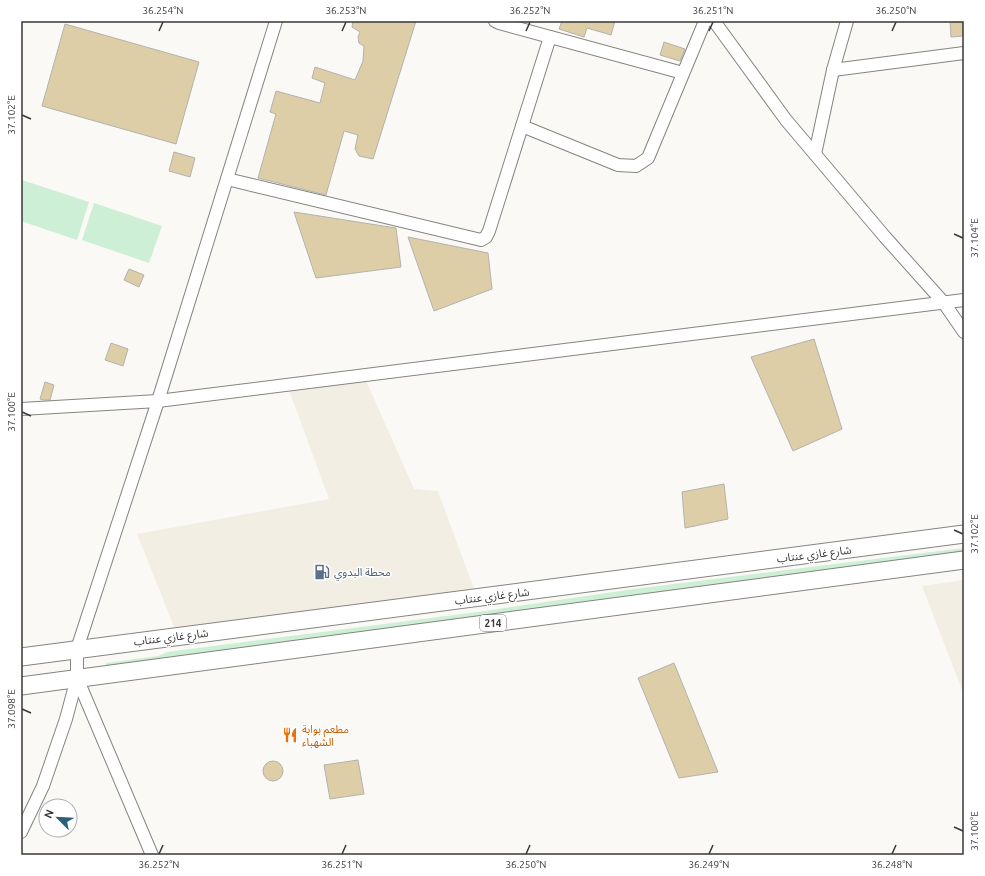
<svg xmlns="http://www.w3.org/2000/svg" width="985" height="876" font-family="Ubuntu,'Noto Sans Arabic',sans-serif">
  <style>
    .built { fill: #f3eee3 }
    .green { fill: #cdefd5 }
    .building { fill: #decea7; stroke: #b3b2ae }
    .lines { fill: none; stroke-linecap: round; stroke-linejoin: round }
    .minor-casing { stroke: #858480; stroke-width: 14 }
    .highway-casing { stroke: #858480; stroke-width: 19 }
    .minor { stroke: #fff; stroke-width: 12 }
    .highway { stroke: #fff; stroke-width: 17 }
    .ticks { fill: none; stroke: #383736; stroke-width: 1.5 }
    .labels { text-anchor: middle; stroke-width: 3; stroke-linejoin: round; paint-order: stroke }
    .shield { fill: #fff; stroke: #747372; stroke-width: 1 }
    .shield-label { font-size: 10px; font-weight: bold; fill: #383736 }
    .street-label { font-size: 11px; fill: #383736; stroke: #fff }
    .service-label { font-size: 11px; fill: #4e5e75; stroke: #fff; text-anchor: start }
    .food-label { font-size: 11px; fill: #c56008; stroke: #fff; text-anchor: start }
    .neatline { fill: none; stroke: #383736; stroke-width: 1.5 }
    .ticks-label { font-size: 10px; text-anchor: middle; fill: #383736 }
  </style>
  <rect width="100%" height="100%" fill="#faf9f5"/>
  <g class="built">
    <polygon points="364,376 414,489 438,491 474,589 178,637 137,534 329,499 287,385"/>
    <polygon points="964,580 964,695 922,586"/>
  </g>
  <g class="green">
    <polygon points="22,180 89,202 77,240 21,221"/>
    <polygon points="94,203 162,226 149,263 82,240"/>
    <polygon points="964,548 964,553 650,593 474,618 428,623 106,666 106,663 158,656 167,652 485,611 634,589"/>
  </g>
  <g class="building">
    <polygon points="353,21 416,21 373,159 359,156 355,149 358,135 344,131 326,195 258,178 276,114 270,112 276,91 320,103 325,83 312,78 315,67 355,80 363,61 364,46 359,43 358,37 360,32 352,27"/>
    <polygon points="562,21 615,21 611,35 587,28 584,37 559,29"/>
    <polygon points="950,21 964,21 964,36 951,37"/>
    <polygon points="65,24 199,62 176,144 42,106"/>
    <polygon points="664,42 685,49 680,61 660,55"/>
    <polygon points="174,152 195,158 190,177 169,171"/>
    <polygon points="294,212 396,228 401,267 316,278"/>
    <polygon points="408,237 488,253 492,289 434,311"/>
    <polygon points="129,269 144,275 139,287 124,280"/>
    <polygon points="814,339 842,429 793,451 751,357"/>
    <polygon points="111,343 128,349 123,366 105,360"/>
    <polygon points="45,382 54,385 50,400 43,400 40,399"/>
    <polygon points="724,484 728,519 685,528 682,492"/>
    <polygon points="674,663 718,772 679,778 638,678"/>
    <polygon points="358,760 364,794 330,799 324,765"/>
    <circle cx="273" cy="771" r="10"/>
  </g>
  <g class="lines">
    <g class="minor-casing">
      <g id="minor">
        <polyline points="495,21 499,23 683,73"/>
        <polyline points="714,21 786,120 885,237 944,303 964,332"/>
        <polyline points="833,70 964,53"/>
        <polyline points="522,126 618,165 636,166 648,158 705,21"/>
        <polyline points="815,154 833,70 847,21"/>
        <polyline points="227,179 481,240 486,237 489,231 550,37"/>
        <polyline points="21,409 158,401 964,300"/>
        <polyline points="77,678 152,855"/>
        <polyline points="21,832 43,786 66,719 77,678 77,649 158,401 276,21"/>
      </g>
    </g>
    <g class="highway-casing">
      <g id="highway">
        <polyline points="21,657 964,534"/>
        <polyline points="21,686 964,560"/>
      </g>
    </g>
    <use href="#minor" class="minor"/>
    <use href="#highway" class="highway"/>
  </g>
  <path class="ticks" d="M159 31 163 22M342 31 346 22M526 31 530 22M709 31 713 22M892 31 896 22M22 115 31 119M954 234 963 238M22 412 31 416M954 530 963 534M22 709 31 713M954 827 963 831M159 854 163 845M342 854 346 845M526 854 530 845M709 854 713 845M892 854 896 845"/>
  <defs>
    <g id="fuel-bare" transform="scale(1.2)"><path d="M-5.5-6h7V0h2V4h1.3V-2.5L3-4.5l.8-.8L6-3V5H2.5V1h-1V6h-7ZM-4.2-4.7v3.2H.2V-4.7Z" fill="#5c6f8a" stroke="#fff" stroke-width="2.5" paint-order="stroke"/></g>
    <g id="restaurant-bare" transform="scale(1.2)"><path d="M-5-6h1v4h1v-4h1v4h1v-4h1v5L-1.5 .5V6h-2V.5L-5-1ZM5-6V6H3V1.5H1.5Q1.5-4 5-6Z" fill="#e8710a" stroke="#fff" stroke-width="2.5" paint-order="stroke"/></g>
  </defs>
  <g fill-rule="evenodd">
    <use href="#fuel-bare" x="322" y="572"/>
    <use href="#restaurant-bare" x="290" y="735"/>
  </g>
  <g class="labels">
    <rect class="shield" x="480" y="615" width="26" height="16" rx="3"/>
    <g class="shield-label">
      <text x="493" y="627">214</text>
    </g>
    <g class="street-label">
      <text transform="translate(814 554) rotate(-7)" y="4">شارع غازي عنتاب</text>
      <text transform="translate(492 596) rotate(-7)" y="4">شارع غازي عنتاب</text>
      <text transform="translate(171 637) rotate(-7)" y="4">شارع غازي عنتاب</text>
    </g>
    <g class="service-label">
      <text x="334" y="576">محطة البدوي</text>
    </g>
    <g class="food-label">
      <text x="302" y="733">مطعم بوابة<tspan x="302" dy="13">الشهباء</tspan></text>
    </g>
  </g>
  <rect width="985" height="876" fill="none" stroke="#ffffff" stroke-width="44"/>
  <g transform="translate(58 818) rotate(294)"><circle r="19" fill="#ffffff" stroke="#afafaf"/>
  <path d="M0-3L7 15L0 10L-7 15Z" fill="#2b607c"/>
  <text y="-6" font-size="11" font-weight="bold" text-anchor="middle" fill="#383736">N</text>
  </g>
  <rect x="22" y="22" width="941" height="832" class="neatline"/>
  <g class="ticks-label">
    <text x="163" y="14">36.254°N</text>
    <text x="346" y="14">36.253°N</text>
    <text x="530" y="14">36.252°N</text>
    <text x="713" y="14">36.251°N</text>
    <text x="896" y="14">36.250°N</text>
    <text transform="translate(11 115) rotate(-90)" y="4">37.102°E</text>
    <text transform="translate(974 238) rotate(-90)" y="4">37.104°E</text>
    <text transform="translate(11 412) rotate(-90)" y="4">37.100°E</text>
    <text transform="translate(974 534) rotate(-90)" y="4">37.102°E</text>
    <text transform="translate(11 709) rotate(-90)" y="4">37.098°E</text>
    <text transform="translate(974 831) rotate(-90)" y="4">37.100°E</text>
    <text x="159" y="868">36.252°N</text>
    <text x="342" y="868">36.251°N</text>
    <text x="526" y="868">36.250°N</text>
    <text x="709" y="868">36.249°N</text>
    <text x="892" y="868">36.248°N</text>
  </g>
</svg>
